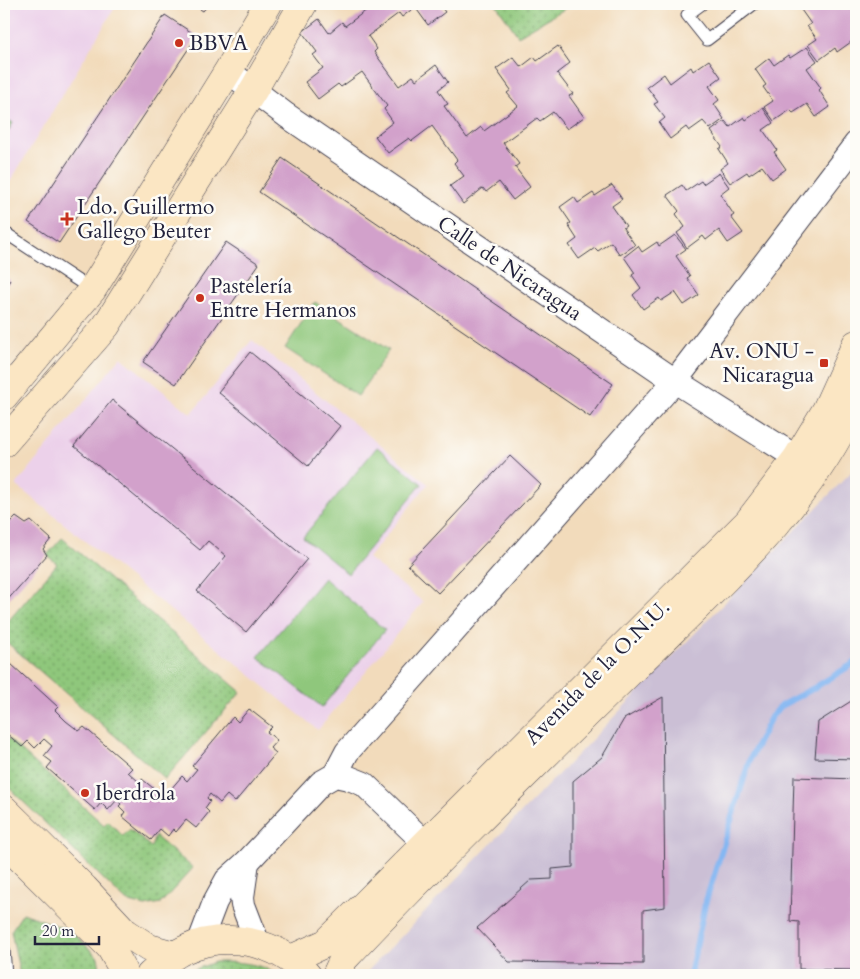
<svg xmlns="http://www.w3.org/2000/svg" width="860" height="979" font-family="Cardo,serif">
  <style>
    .built { fill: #ecd1ea }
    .industrial { fill: #cbbfd5 }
    .green { fill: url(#green-dots); stroke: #58745b }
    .pitch { fill: #8fc77b; stroke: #58745b }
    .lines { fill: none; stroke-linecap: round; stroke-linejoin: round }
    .stream { stroke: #85b7f2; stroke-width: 6 }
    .building { fill: #d2a1cb }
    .lane-casing { stroke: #413e4e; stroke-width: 13 }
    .street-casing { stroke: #413e4e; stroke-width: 26 }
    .secondary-casing { stroke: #413e4e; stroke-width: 29 }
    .lane { stroke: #fff; stroke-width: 11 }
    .street { stroke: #fff; stroke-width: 24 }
    .secondary { stroke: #fbe6c3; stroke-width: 28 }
    .poi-dot { fill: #c8321e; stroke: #fdfcf7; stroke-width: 2 }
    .labels { text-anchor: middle; stroke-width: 5; stroke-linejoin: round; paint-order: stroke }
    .poi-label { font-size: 21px; fill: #22223b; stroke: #fdfcf7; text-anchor: start }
    .street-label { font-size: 21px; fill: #22223b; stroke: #fdfcf7 }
  </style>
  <defs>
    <pattern id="green-dots" width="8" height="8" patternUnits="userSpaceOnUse" patternTransform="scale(1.25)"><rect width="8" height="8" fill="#8fc77b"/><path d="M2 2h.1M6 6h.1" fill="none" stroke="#74a166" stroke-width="1.8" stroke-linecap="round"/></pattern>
  </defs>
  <rect width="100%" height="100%" fill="#fdfcf7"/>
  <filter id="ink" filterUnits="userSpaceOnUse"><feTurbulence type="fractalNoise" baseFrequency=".02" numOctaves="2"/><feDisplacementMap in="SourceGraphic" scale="10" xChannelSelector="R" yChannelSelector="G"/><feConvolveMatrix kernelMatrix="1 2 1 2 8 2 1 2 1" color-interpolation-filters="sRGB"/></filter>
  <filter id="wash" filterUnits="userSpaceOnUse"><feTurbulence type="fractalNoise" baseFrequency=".0096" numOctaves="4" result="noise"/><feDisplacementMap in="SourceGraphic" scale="20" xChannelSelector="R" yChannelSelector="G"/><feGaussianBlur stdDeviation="1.12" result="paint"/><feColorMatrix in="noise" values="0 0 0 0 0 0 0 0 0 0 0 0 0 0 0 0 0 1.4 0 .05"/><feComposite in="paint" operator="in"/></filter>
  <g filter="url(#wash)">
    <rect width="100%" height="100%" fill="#f2dbbb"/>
    <g class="built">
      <polygon points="4,4 117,4 4,192"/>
      <polygon points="252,340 428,484 368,558 423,602 318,730 16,485 121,357 191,414"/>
    </g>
    <polygon class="industrial" points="856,467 856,975 364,975"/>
    <g class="green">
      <polygon points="496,4 564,4 566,8 518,36"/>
      <polygon points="4,117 13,123 4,138"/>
      <polygon points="62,538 241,692 165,779 4,640 4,626 57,564 47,555"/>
      <polygon points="4,735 104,825 108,821 123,836 130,829 151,847 155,836 193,868 161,903 145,906 126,901 4,783"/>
      <polygon points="23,913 71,931 98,957 101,975 20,975 11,931"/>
      <path d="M215 962C237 962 259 962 277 975H185L188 972Z"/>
    </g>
    <g class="pitch">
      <polygon points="315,302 389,350 358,396 285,348"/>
      <polygon points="377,447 422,484 348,574 303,537"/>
      <polygon points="324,578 385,630 322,707 258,657"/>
    </g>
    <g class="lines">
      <polyline class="stream" points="690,975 705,904 750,759 771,717 782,705 814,688 856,662"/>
    </g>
    <g id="blocks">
      <g class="building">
        <polygon points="192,4 209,4 203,11"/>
        <polygon points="375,4 439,4 445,12 428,25 415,7 402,17 399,13 368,36 377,49 374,52 399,86 413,76 416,80 436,65 448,82 438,90 448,104 444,106 467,138 481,127 484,131 518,106 507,93 511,90 496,69 513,57 521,67 534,57 537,61 558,46 570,63 557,73 573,94 569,96 584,117 567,129 553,112 540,121 537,118 503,143 519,164 515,167 530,187 513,200 499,182 486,192 483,188 463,204 450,186 464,176 454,163 457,160 432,126 412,141 409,138 388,153 375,136 393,122 384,109 387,106 362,72 341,87 338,84 318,99 305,82 323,68 313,55 317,52 302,32 319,19 329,33 342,22 345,26"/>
        <polygon points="804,4 855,4 852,6 856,13 856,50 851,42 837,52 835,48 819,60 808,45 817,39 807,26 811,24 799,7"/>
        <polygon points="165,15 197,36 59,243 28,222"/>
        <polygon points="807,47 817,61 807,68 821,88 819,90 830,107 816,117 807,104 793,113 790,110 774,121 764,107 773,101 763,87 766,85 755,69 769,58 774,65 788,55 790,58"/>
        <polygon points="709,60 721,77 709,86 719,100 714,104 724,119 710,129 703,121 689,131 686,127 670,139 659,123 665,118 654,104 658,102 647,87 664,74 670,83 691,67 693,71"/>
        <polygon points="763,108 773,123 763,130 777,150 774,152 786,169 772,179 762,166 749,175 747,172 730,183 720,169 728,163 719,149 722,147 711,131 725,121 730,127 744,117 746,120"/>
        <polygon points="282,158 613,384 590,417 259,192"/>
        <polygon points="719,173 729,187 720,194 734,215 731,217 743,233 728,243 719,230 706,240 703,236 687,248 677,233 685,227 676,214 679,211 667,195 682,185 686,191 701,181 703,184"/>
        <polygon points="612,185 622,199 612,206 626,226 623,228 635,245 620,255 611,242 598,251 595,248 579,259 569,245 577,239 568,225 571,223 560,207 574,197 578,203 593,193 595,196"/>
        <polygon points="675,235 686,249 676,256 690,276 687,278 699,295 684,305 675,292 661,301 659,298 643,309 633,295 641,288 632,275 635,273 624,257 638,246 642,252 657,242 659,246"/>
        <polygon points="226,242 259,264 176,384 143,362"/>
        <polygon points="4,276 10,280 4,290"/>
        <polygon points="250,352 340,426 308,466 218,392"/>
        <polygon points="112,400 307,559 246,632 197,591 226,556 208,541 200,550 74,446"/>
        <polygon points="510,456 541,485 438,593 408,565"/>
        <polygon points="16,517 26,524 31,521 51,539 43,549 47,555 4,604 4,523 8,519 11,522"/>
        <polygon points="11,664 58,707 55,710 66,721 79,731 84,727 132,768 128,772 139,782 142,779 164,797 182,776 187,781 197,769 192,766 233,717 238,722 249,709 272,727 267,732 277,740 270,748 276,753 235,802 227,795 220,803 210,794 207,798 210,801 205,808 209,812 196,828 186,820 176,832 173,829 168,836 160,829 151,840 122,816 125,812 119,806 121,804 117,800 108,810 101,803 95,810 47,768 52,762 44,756 52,746 44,739 35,748 28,741 22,747 4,731 4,667 6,670"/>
        <polygon points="663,697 665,907 643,910 643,964 509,962 477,928 531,880 552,879 552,869 573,867 573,781 602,757 624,719"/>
        <polygon points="856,698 856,759 815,758 818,722"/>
        <polygon points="794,777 856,779 856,970 799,969 799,922 790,921"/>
      </g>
    </g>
  </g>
  <g filter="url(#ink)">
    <use href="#blocks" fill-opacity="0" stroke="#413e4e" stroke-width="1"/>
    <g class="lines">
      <g class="lane-casing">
        <g id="lane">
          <polyline points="702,4 687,15 707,40 754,4"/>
          <polyline points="4,232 92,290"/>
          <polyline points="4,949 6,975"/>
        </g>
      </g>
      <g class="street-casing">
        <g id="street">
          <polyline points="228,71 286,115 675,381 797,458"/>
          <polyline points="335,775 347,752 675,381 856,144"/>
          <polyline points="247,862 242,897 243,905 258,944"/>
          <polyline points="199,944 215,902 227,880 247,862 321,783 335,775 349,778 364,784 425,843"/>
        </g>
      </g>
      <g class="secondary-casing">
        <g id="secondary">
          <polyline points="4,396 92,290 228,71 268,4"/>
          <polyline points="4,443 106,326 254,89 303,4"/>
          <polyline points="4,809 84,888 125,932 149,948 174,955"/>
          <polyline points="4,842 110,947 121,966 124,975"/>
          <polyline points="291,959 326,943 748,522 797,458 826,410 856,344"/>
          <path d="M150 975C161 966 171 956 184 950 225 930 278 941 307 975"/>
          <path d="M336 975 343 960C438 859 537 763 635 667 717 586 809 508 856 401"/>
        </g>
      </g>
      <use href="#lane" class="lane"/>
      <use href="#street" class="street"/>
      <use href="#secondary" class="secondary"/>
    </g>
  </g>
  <g class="poi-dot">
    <circle cx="179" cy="43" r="5"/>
    <path d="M64.5 211.5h5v5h5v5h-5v5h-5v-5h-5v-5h5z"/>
    <circle cx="200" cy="298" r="5"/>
    <rect x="819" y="358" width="10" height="10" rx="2.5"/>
    <circle cx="85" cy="793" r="5"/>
  </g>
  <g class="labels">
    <g class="poi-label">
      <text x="189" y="50">BBVA</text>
      <text x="77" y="214">Ldo. Guillermo<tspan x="77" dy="24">Gallego Beuter</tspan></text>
      <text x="210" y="293">Pastelería<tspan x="210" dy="24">Entre Hermanos</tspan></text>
      <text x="814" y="358" text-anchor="end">Av. ONU -<tspan x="814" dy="24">Nicaragua</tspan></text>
      <text x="95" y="800">Iberdrola</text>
    </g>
    <g class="street-label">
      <text transform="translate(510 268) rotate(34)" y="7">Calle de Nicaragua</text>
      <text transform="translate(597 672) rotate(-45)" y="7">Avenida de la O.N.U.</text>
    </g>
  </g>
  <rect width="860" height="979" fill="none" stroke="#fdfcf7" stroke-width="20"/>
  <path d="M35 936v8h64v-8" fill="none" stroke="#22223b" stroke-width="2.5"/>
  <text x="42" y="936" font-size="15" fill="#22223b" stroke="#fdfcf7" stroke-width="4" paint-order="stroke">20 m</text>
</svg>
